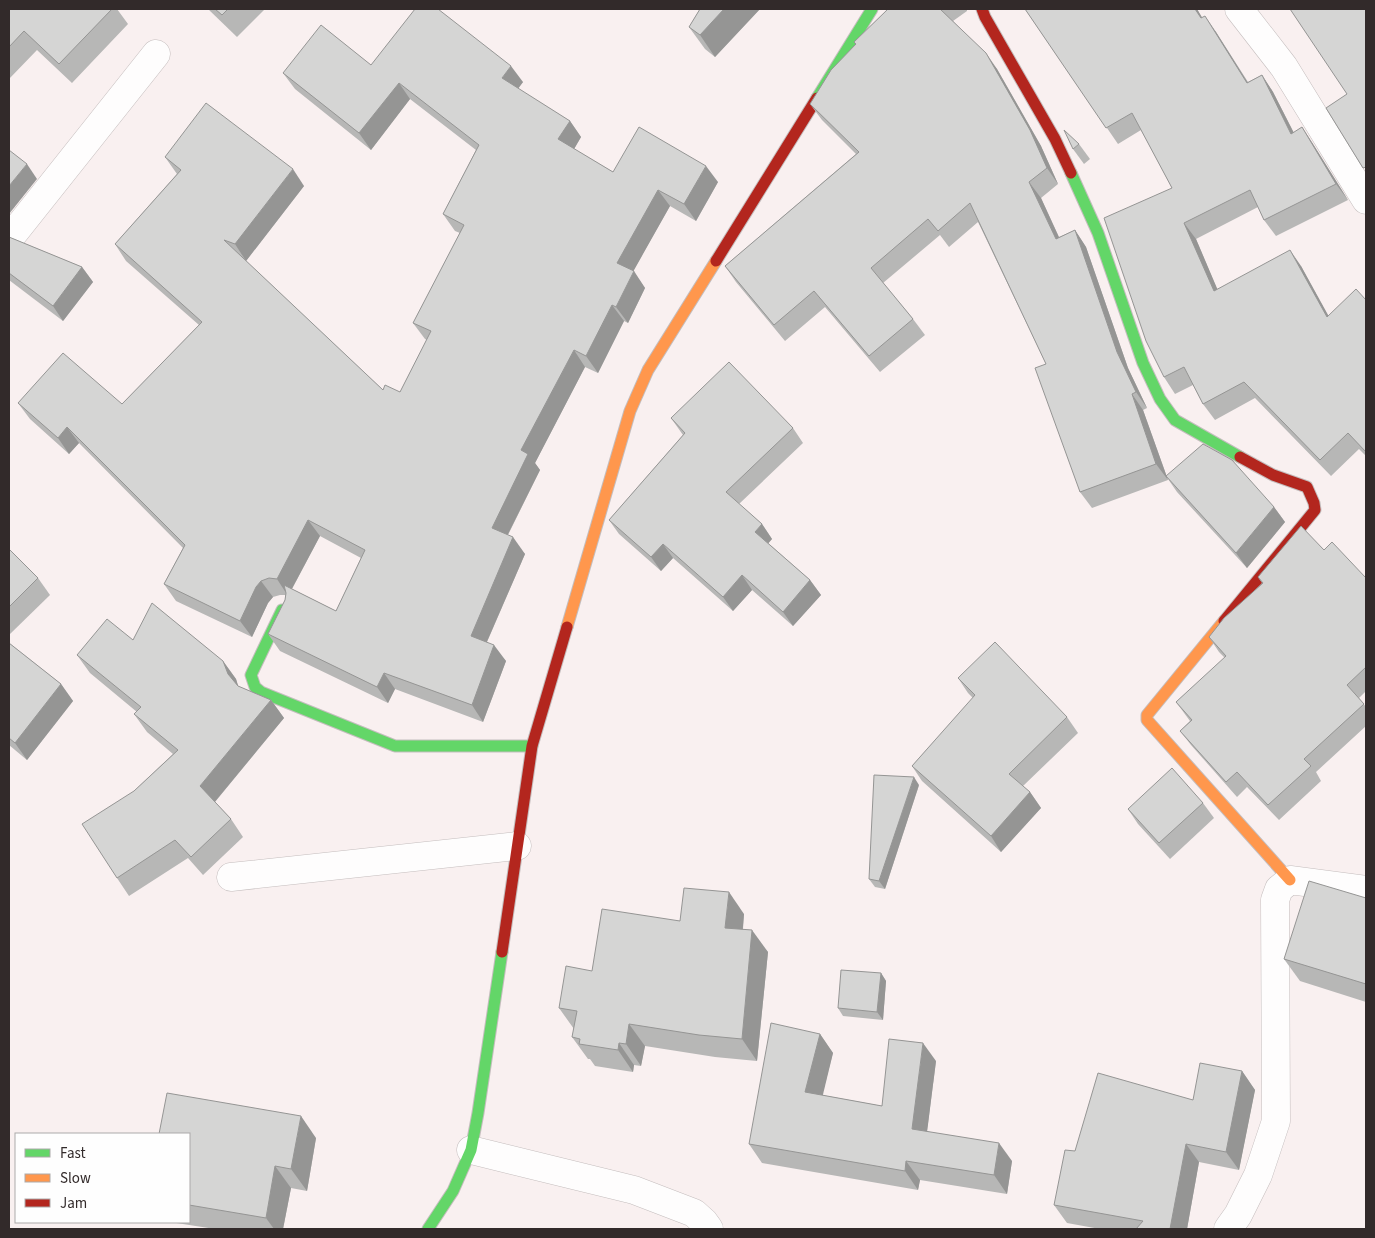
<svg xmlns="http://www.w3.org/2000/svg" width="1375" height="1238" font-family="'Source Sans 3',sans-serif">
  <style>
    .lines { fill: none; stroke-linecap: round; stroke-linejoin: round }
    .street-casing { stroke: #c4bdbd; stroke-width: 29 }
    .fast-casing { stroke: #c4bdbd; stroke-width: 13 }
    .slow-casing { stroke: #c4bdbd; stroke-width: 13 }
    .jam-casing { stroke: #c4bdbd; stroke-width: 13 }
    .street { stroke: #fefdfd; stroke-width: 28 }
    .fast { stroke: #63d668; stroke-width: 11 }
    .slow { stroke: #ff974d; stroke-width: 11 }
    .jam { stroke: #b3261e; stroke-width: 11 }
    .wall { fill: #b7b7b6; fill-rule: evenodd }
    .shaded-wall { fill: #959594 }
    .building { fill: #d5d5d4; stroke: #959594 }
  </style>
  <rect width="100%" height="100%" fill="#f9f0f0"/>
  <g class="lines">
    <g class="street-casing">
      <g id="street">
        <polyline points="1239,9 1284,67 1366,200"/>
        <polyline points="9,239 156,54"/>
        <polyline points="231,877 517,846"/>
        <polyline points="471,1150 634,1190 694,1213 704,1222 709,1229"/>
        <polyline points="1228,1229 1238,1215 1258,1175 1276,1121 1275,900 1279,889 1290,880 1366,890"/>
      </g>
    </g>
    <g class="fast-casing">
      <g id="fast">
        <polyline points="817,98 872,9"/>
        <polyline points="1071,173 1098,233 1143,363 1160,399 1175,420 1240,457"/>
        <polyline points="282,610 251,675 255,687 261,692 395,746 532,746"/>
        <polyline points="428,1229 453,1191 471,1150 478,1113 502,952"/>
      </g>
    </g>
    <g class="slow-casing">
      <g id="slow">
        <polyline points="1224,621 1147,715 1147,720 1290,880"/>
        <polyline points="567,627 630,411 648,370 716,261"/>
      </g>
    </g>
    <g class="jam-casing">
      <g id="jam">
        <polyline points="982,9 985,17 1055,139 1071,173"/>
        <polyline points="716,261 817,98"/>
        <polyline points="1224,621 1315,510 1314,503 1307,487 1273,475 1240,457"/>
        <polyline points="502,952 532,746 567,627"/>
      </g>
    </g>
    <use href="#street" class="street"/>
    <use href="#fast" class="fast"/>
    <use href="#slow" class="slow"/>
    <use href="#jam" class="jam"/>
  </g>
  <g class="wall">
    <polygon points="9,9 117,9 128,24 72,83 37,50 9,79"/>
    <polygon points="208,9 265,9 237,37"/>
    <polygon points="700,9 760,9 715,57 705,49 689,27"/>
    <polygon points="888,9 967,9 967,11 953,21 997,69 1041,146 1058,184 1041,198 1059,237 1075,230 1086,247 1128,368 1147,408 1143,410 1168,480 1092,508 1080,492 1046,364 978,222 949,247 940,235 883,283 913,319 925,335 880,372 825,307 785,341 736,282 725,266 856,154 822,120 810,104 856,44 854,42"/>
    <polygon points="1025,9 1197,9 1202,18 1216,32 1248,82 1262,75 1273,92 1294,133 1302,127 1313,144 1348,200 1276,236 1264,220 1258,207 1196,239 1217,289 1301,266 1328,316 1366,300 1366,456 1359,449 1331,476 1255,398 1215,420 1203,404 1193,385 1175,394 1164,377 1172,188 1141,130 1118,144"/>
    <path d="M371 65 523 82 518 89 570 121 581 137 574 149 613 172 718 182 696 221 670 206 633 271 645 288 628 323 624 321 598 373 585 367 535 463 540 470 508 535 525 554 487 642 506 661 483 722 395 689 388 703 280 651 268 634 285 600V595H280L273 597 268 603 252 637 176 601 164 584 183 548 79 443 69 454 30 419 18 403 122 404 199 325 126 261 115 244 177 174 165 157 304 186 246 261 383 390 400 392 427 340 425 339 413 323 460 233 455 231 443 214 476 150 410 99 371 150 295 89 283 73ZM320 536 361 558 336 611 292 589Z"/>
    <polygon points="1079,144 1090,159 1084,164 1073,149"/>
    <polygon points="9,237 82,267 93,282 63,321 9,280"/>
    <polygon points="671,418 793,428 803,443 739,504 762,524 772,539 768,543 810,580 821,595 793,626 752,590 733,611 673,558 661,571 619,534 609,520 683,435"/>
    <polygon points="1166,476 1274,507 1285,522 1247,568 1177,492"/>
    <polygon points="9,549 38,578 50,595 9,635"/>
    <polygon points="1324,550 1366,578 1366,691 1359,698 1366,707 1366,726 1316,772 1321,781 1279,820 1247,787 1237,797 1191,745 1180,731 1190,721 1176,702 1225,658 1219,652 1209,637 1262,583 1258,577"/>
    <polygon points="133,640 223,661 236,679 238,686 271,700 284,718 215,802 231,819 243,837 203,875 188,858 129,896 117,878 134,791 173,754 147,732 134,714 137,712 90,673 77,655"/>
    <polygon points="9,643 61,684 73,701 27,760 9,745"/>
    <polygon points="958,678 1067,717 1078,733 1023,786 1030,792 1041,808 1001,852 922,781 912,766 973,698 968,693"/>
    <polygon points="919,785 885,889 875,887 869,879"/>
    <polygon points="1203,803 1214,818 1170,859 1138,824 1128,809"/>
    <polygon points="1366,898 1366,1002 1300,981 1284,959"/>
    <polygon points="744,914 743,929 768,952 757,1061 715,1057 645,1046 641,1066 634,1065 633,1072 595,1066 590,1059 588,1059 572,1037 574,1029 559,1008 592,971 680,921"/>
    <polygon points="881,973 886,981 883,1020 843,1016 838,1008"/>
    <polygon points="820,1034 833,1053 822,1095 882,1106 936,1061 927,1131 1012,1161 1007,1194 920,1180 918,1190 762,1163 749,1144"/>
    <polygon points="1242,1071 1255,1090 1239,1170 1199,1162 1187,1229 1100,1229 1067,1223 1054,1205 1075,1151 1193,1100"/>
    <polygon points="189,1134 316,1138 307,1191 291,1188 283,1229 215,1229 170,1222 189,1222"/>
  </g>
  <g class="shaded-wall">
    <polygon points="724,9 760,9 715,57 700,35"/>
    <polygon points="1195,9 1197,9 1212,34 1201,18"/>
    <polygon points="1205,16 1216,32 1258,99 1247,83"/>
    <polygon points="986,53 997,69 1041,146 1058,184 1047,168"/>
    <polygon points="511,66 523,82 513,95 502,78"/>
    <polygon points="1262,75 1273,92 1303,151 1291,134"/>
    <polygon points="399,83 410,99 371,150 359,133"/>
    <polygon points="570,121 581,137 570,156 558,139"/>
    <polygon points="1302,127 1313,144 1348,200 1336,184"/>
    <polygon points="27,164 37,179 9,214 9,186"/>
    <polygon points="706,166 718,182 696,221 684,204"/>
    <polygon points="293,169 304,186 246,261 235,244"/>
    <polygon points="1029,182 1041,198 1067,255 1056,239"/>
    <polygon points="658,190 670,206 629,279 617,263"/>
    <polygon points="1184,223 1196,239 1225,307 1214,291"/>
    <polygon points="1075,230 1086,247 1128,368 1147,408 1136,392 1117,352"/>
    <polygon points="1290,250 1301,266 1338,333 1327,317"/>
    <polygon points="82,267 93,282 63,321 53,306"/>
    <polygon points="634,271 645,288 628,323 616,307"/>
    <polygon points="612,305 624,321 598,373 586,356"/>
    <polygon points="574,350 585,367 535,463 540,470 503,544 492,528 521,450"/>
    <polygon points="1132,394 1143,410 1168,480 1156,464"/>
    <polygon points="67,427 79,443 69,454 58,438"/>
    <polygon points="1274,507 1285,522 1247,568 1236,553"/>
    <polygon points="308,520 320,536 288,596 277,579"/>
    <polygon points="762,524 772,539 766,546 755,532"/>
    <polygon points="513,537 525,554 482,653 471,636"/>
    <polygon points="663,544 673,558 661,571 651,557"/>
    <polygon points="742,575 752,590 733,611 723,597"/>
    <polygon points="810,580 821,595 793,626 783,612"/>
    <polygon points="261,581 273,597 268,603 252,637 240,621 256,587"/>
    <polygon points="494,645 506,661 483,722 472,705"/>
    <polygon points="223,661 236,679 240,692 228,674"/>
    <polygon points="384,673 395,689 388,703 377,687"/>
    <polygon points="61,684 73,701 27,760 15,743"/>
    <polygon points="271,700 284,718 213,804 200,786"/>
    <polygon points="914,777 919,785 885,889 879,881"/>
    <polygon points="1030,792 1041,808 1001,852 991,836"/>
    <polygon points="729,892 744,914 741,949 725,928"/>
    <polygon points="752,930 768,952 757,1061 742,1039"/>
    <polygon points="881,973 886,981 883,1020 877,1012"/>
    <polygon points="629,1024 645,1046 641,1066 626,1044"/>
    <polygon points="820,1034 833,1053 819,1111 805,1092"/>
    <polygon points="619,1043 634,1065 633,1072 618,1050"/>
    <polygon points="923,1043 936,1061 925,1148 912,1129"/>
    <polygon points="1242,1071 1255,1090 1239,1170 1226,1152"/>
    <polygon points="301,1116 316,1138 307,1191 291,1169"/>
    <polygon points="999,1143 1012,1161 1007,1194 994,1175"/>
    <polygon points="1186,1144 1199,1162 1187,1229 1170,1229"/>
    <polygon points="906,1161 920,1180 918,1190 905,1171"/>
    <polygon points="275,1166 291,1188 283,1229 274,1229 266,1218"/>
  </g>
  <g class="building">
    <polygon points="9,9 112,9 59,64 24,31 9,47"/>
    <polygon points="215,9 228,9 222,15"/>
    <polygon points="415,9 438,9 511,66 502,78 570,121 558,139 613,172 639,127 706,166 684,204 658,190 617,263 634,271 616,307 612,305 586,356 574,350 521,450 528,454 492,528 513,537 471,636 494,645 472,705 384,673 377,687 268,634 285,600 286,593 284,585 336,611 365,550 308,520 277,579 269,578 261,581 256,587 240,621 164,584 185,545 67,427 58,438 18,403 63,353 122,404 202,322 115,244 181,170 165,157 206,103 293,169 235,244 224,240 383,390 385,385 400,392 431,331 413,323 464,225 443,214 479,145 399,83 359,133 283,73 321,25 371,65"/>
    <polygon points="700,9 724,9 700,35 689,27"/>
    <polygon points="888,9 940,9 986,53 1030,130 1047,168 1029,182 1056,239 1075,230 1117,352 1136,392 1132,394 1156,464 1080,492 1035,368 1046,364 970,203 938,231 928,219 871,268 913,319 869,356 814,291 774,325 725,266 859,152 810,104 831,70 856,44 854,42"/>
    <polygon points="1025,9 1195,9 1201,18 1205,16 1247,83 1262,75 1291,134 1302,127 1336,184 1264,220 1250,190 1184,223 1214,291 1290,250 1327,317 1356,289 1366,300 1366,452 1348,433 1320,460 1244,382 1203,404 1184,367 1164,377 1146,341 1104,218 1172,188 1132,113 1106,128"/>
    <polygon points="1290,9 1366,9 1366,167 1363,168 1326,108 1347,94"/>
    <polygon points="1064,130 1079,144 1073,149"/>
    <polygon points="9,150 27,164 9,186"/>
    <polygon points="9,237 82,267 53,306 9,273"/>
    <polygon points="729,362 793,428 726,492 762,524 755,532 810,580 783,612 742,575 723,597 663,544 651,557 609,520 685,433 671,418"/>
    <polygon points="1203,444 1232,460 1274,507 1236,553 1166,476"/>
    <polygon points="1301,526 1324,550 1332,542 1366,578 1366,667 1347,685 1364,704 1304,759 1311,766 1268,805 1237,772 1226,782 1180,731 1192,720 1176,702 1226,656 1209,637 1224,618 1263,583 1258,577"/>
    <polygon points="9,549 38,578 9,607"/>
    <polygon points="152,603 223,661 228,674 238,686 271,700 200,786 231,819 191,857 175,840 117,878 82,824 134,791 178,750 134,714 141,707 77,655 107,619 133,640"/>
    <polygon points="995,642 1067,717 1009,774 1030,792 991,836 912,766 975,695 958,678"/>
    <polygon points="9,643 61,684 15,743 9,738"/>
    <polygon points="1172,768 1203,803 1159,843 1128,809"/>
    <polygon points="874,775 914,777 879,881 869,879"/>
    <polygon points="1309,881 1366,898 1366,984 1284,959"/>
    <polygon points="684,888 729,892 725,928 752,930 742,1039 699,1035 629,1024 626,1044 619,1043 618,1050 579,1044 580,1039 572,1037 577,1011 559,1008 566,966 592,971 602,909 680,921"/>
    <polygon points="841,970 881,973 877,1012 838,1008"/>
    <polygon points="771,1023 820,1034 805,1092 882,1106 889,1039 923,1043 912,1129 999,1143 994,1175 906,1161 905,1171 749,1144"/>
    <polygon points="1200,1063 1242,1071 1226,1152 1186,1144 1170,1229 1136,1229 1143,1221 1054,1205 1065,1150 1075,1151 1098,1073 1193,1100"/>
    <polygon points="167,1093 301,1116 291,1169 275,1166 266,1218 189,1205 189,1134 159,1134"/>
  </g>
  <rect width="1375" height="1238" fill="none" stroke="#322a2a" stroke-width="20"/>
  <rect x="15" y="1133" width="175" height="90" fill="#fefefe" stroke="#aca9a9"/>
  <rect x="25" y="1149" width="25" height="8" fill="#63d668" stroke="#aca9a9"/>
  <text x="60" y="1158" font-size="15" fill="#322a2a">Fast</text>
  <rect x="25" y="1174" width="25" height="8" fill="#ff974d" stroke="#aca9a9"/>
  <text x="60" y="1183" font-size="15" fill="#322a2a">Slow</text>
  <rect x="25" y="1199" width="25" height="8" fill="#b3261e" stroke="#aca9a9"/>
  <text x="60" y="1208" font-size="15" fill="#322a2a">Jam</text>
</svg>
